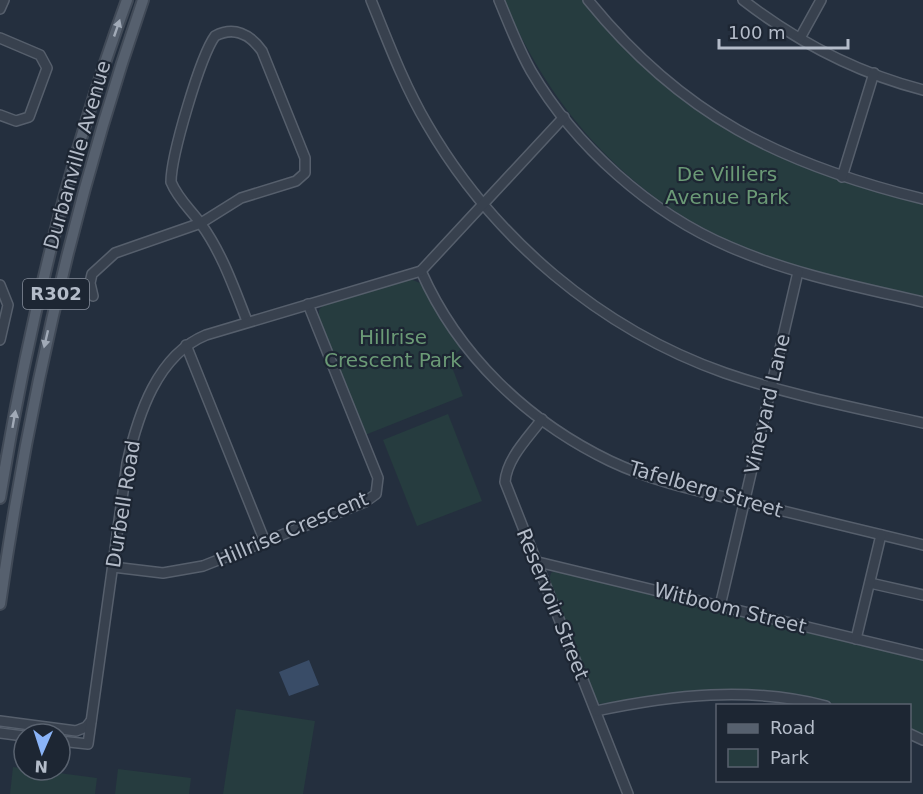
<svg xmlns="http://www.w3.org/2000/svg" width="923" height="794" font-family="'DejaVu Sans',sans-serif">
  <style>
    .green { fill: #263c3f }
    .water { fill: #394c67 }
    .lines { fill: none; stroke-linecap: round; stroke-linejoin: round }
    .minor-casing { stroke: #565f6c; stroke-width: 12 }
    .major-casing { stroke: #414a57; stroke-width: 14 }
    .minor { stroke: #38414e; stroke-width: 9 }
    .major { stroke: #56606e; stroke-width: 10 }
    .oneway { fill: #a1aab7 }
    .labels { text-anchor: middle; stroke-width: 4.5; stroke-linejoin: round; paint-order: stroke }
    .shield { fill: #1d2633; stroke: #878f9c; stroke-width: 1.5 }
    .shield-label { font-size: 18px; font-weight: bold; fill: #b4bcc9 }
    .street-label { font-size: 20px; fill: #b4bcc9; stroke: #1d2633 }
    .park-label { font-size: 20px; fill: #6b9a76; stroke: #1d2633 }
  </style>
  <rect width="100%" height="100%" fill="#242f3e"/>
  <g class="green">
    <path d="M504 0H582C676 113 782 170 923 203V297C869 284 813 274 761 254 640 210 553 117 504 0Z"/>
    <polygon points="410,279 420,283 461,349 449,359 463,396 365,435 319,320 319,310 325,303"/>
    <polygon points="448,414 482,501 417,526 383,440"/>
    <polygon points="557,570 923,659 923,736 910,730 910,706 842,705 772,692 727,690 668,693 600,704 596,700 549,580 551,573"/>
    <polygon points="236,709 315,721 303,794 223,794"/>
    <polygon points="13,767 97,778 95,794 10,794"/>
    <polygon points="118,769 191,778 189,794 115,794"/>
  </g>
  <polygon class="water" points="309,660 319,685 289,696 279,672"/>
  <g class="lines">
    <g class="minor-casing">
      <g id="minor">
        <path d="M371 0C388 42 404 85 427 124 493 238 600 329 725 373 789 395 857 408 923 423"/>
        <path d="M499 0C509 24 518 48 531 71 575 146 650 213 730 247 792 274 858 287 923 302"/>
        <path d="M588 0C682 116 781 164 923 199"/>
        <path d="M743 0C796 41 858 73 923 90"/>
        <polyline points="0,9 4,0"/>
        <polyline points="0,38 40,55 47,68 29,117 16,121 0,115"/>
        <polyline points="800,38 821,0"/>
        <polyline points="842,177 874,73"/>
        <path d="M421 271C458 355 527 421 610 461 654 482 703 492 750 503 808 517 865 531 923 545"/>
        <polyline points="421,271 564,117"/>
        <polyline points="0,285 8,305 0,340"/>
        <path d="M93 296 90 283 92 274 115 253 201 223 241 198 296 181 305 173V158L262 51C250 34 234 26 215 36 200 57 171 156 171 182 178 199 191 210 201 224 222 253 234 288 247 321"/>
        <polyline points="186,345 265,542"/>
        <path d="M542 419C528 438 507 458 505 482L628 794"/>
        <polyline points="538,562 923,655"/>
        <polyline points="113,567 163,573 203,566 365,502 376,494 378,478 308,304"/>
        <polyline points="870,583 923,595"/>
        <polyline points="720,606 798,272"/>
        <polyline points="856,639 881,535"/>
        <path d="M596 711C672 695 749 686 826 706"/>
        <polyline points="0,721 76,731 86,727 91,721"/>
        <polyline points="0,733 24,736"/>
        <polyline points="910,734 923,740"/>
        <path d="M60 741 88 744 127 463C138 415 157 355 206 335L421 271"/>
      </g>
    </g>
    <g class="major-casing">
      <g id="major">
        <path d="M0 498C27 329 68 161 127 0"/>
        <path d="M0 604C29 398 75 197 143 0"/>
      </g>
    </g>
    <use href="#minor" class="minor"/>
    <use href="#major" class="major"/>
  </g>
  <defs><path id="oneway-solid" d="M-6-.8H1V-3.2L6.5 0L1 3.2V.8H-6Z" transform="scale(1.5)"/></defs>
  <g class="oneway">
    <use href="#oneway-solid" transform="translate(117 28) rotate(-71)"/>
    <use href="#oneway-solid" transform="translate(46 339) rotate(103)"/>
    <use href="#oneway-solid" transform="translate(14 419) rotate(-80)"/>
  </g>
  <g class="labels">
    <rect class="shield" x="23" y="279" width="66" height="30" rx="4.5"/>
    <g class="shield-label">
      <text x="56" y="300">R302</text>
    </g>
    <g class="street-label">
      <text transform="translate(77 155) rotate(-74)" y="7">Durbanville Avenue</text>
      <text transform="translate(767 404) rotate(-77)" y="7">Vineyard Lane</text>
      <text transform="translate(706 489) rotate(16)" y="7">Tafelberg Street</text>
      <text transform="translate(123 504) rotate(-81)" y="7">Durbell Road</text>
      <text transform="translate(292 529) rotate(-23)" y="7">Hillrise Crescent</text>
      <text transform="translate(553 604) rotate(68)" y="7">Reservoir Street</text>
      <text transform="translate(730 608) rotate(14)" y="7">Witboom Street</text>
    </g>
    <g class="park-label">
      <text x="727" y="181">De Villiers<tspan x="727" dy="23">Avenue Park</tspan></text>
      <text x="393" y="344">Hillrise<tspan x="393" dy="23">Crescent Park</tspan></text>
    </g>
  </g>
  <rect x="716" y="704" width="195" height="78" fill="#1d2633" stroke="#59626f" stroke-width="1.5"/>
  <rect x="728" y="724" width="30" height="9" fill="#56606e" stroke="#59626f" stroke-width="1.5"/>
  <text x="770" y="734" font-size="18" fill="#b4bcc9">Road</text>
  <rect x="728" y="749" width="30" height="18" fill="#263c3f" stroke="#59626f" stroke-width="1.5"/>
  <text x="770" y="764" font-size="18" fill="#b4bcc9">Park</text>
  <g transform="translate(42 752) rotate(183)"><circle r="28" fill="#1d2633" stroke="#59626f" stroke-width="1.5"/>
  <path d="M0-4.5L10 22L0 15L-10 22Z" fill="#8ab4f8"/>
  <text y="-9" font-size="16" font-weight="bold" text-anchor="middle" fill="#b4bcc9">N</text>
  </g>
  <path d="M719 39v9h129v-9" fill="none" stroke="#b4bcc9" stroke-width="3"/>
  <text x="728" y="39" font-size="18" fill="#b4bcc9" stroke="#1d2633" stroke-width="4.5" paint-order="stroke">100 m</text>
</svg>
